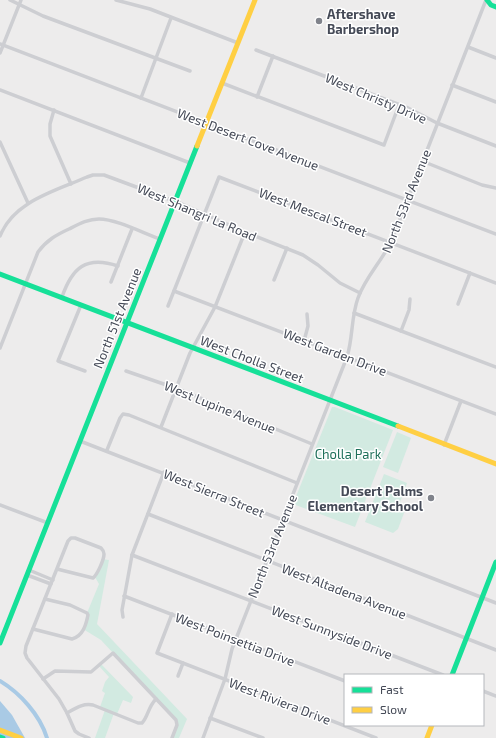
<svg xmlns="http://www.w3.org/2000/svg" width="496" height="738" font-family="'Exo 2',sans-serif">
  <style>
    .green { fill: #d2eae1 }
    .water { fill: #a9cae5 }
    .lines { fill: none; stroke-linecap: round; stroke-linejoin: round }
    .canal { stroke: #a9cae5; stroke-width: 4 }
    .street { stroke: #cdced2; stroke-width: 3.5 }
    .fast { stroke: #16e098; stroke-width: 5 }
    .slow { stroke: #ffcf43; stroke-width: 5 }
    .poi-dot { fill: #80838b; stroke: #fff; stroke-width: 1.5 }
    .labels { text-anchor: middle; stroke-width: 3; stroke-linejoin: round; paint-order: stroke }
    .poi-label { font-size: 13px; font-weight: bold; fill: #454a57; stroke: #fff; text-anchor: start }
    .street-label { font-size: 13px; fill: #454a57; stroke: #fff }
    .park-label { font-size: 13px; fill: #1e705a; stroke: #fff }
  </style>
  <rect width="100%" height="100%" fill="#edecec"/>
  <g class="green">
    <polygon points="332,407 335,407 393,430 355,527 293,504"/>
    <polygon points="397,432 411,438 398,473 383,467"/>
    <polygon points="384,474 407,483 400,502 407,505 398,529 393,533 365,522"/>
    <polygon points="102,559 109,560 97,624 187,719 179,738 172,738 177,722 101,640 83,629 87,613 99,584 95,577"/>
    <polygon points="101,664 133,697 131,703 123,700 117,714 114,713 105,738 95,738 105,710 100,707 105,693 102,691 105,682 109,677 99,666"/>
  </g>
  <polygon class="water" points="0,701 12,715 25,738 0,738"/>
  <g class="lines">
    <path class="canal" d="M0 681C20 693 40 715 47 738"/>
    <g class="street">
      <polyline points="10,0 43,16 190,71"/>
      <polyline points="116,0 150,9 238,43"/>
      <polyline points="0,44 496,234"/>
      <polyline points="468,47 496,58"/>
      <polyline points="256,50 408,108 437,123 496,146"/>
      <polyline points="0,53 21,0"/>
      <polyline points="222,83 384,145 399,105"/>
      <polyline points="452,85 496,102"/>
      <polyline points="0,90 190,163"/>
      <polyline points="257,97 273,56"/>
      <polyline points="141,98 171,18"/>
      <polyline points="54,110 50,124 50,136 71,184"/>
      <polyline points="0,142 28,203"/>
      <polyline points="422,161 482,185 496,188"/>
      <path d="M0 236C14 201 55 191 87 177L93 175H104L182 204 245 232 303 255 318 265 340 283 360 293"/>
      <polyline points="274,280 287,248"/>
      <polyline points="111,282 132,229"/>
      <polyline points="174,291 496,414"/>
      <path d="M62 297C72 268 86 255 118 266"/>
      <polyline points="458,304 470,273"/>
      <polyline points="81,305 58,361 85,371"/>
      <polyline points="168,306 219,177 496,283"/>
      <polyline points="354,313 496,367"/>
      <polyline points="401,331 409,310 410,299"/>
      <polyline points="304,341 308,326 307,314"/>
      <path d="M0 348 38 252C47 240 56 235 69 229 79 224 88 219 99 219 116 219 143 233 160 239"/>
      <polyline points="126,371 181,390 312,444"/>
      <polyline points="161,427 190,353 215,307 245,232"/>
      <polyline points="80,441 496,603"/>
      <polyline points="444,445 461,401"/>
      <polyline points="107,450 120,418 123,414 129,415 297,483"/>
      <polyline points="0,505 48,523"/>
      <polyline points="148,514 496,650"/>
      <polyline points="132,555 443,675"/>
      <path d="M57 569 93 578C97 575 104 560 104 554 104 551 103 550 101 548L75 538H71L68 541 26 646 25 653 27 658 59 699 67 713 75 731 79 734 89 738"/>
      <polyline points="29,570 53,580"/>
      <polyline points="27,575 51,584"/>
      <polyline points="124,596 345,681"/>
      <polyline points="172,614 157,653 376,738"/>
      <polyline points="123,617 122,610 132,555 164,472"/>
      <path d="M33 629 72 639C83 636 86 625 88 615L87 613 70 605 45 599"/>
      <polyline points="178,676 183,663"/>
      <polyline points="43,679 55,671 91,672 113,653 176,720 177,725 172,738"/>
      <polyline points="483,691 496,696"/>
      <path d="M67 713C76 708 83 703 93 705L138 723H142C148 717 148 707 156 699"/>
      <polyline points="210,718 263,738"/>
      <path d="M203 738 225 679 232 649 347 357C353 338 351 317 358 298 365 278 381 262 391 242L486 0"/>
    </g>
    <g class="fast">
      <polyline points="487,0 491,5 496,7"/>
      <polyline points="0,274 398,426"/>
      <polyline points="0,643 197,146"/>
      <polyline points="452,675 496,562"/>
      <polyline points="0,737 3,738"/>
    </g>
    <g class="slow">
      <polyline points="197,146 255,0"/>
      <polyline points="398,426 496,464"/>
      <polyline points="0,730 21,738"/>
      <polyline points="427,738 432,725"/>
    </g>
  </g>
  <g class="poi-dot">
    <circle cx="319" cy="21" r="4"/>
    <circle cx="431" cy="498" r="4"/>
  </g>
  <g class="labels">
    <g class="poi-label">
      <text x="327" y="19">Aftershave<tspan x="327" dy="15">Barbershop</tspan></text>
      <text x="423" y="496" text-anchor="end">Desert Palms<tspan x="423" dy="15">Elementary School</tspan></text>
    </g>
    <g class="street-label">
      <text transform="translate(376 98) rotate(23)" y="5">West Christy Drive</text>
      <text transform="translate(248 139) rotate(21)" y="5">West Desert Cove Avenue</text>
      <text transform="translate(406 201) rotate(-68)" y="5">North 53rd Avenue</text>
      <text transform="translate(197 212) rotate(23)" y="5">West Shangri La Road</text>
      <text transform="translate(313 212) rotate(21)" y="5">West Mescal Street</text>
      <text transform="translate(117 318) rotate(-68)" y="5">North 51st Avenue</text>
      <text transform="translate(335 352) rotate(21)" y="5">West Garden Drive</text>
      <text transform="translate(252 359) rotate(21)" y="5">West Cholla Street</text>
      <text transform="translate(220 407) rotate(22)" y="5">West Lupine Avenue</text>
      <text transform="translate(214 493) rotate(22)" y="5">West Sierra Street</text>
      <text transform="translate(272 546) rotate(-68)" y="5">North 53rd Avenue</text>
      <text transform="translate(344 591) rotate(21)" y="5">West Altadena Avenue</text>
      <text transform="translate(332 632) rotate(21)" y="5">West Sunnyside Drive</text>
      <text transform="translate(235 639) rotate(21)" y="5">West Poinsettia Drive</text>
      <text transform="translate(280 701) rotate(21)" y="5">West Riviera Drive</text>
    </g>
    <g class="park-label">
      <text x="348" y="459">Cholla Park</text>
    </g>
  </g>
  <rect x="344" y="674" width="140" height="52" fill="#ffffff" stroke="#b5b7bc"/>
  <rect x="352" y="687" width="20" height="6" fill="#16e098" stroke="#b5b7bc"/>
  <text x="380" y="694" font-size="12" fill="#454a57">Fast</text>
  <rect x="352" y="707" width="20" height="6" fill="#ffcf43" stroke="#b5b7bc"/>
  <text x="380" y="714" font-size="12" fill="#454a57">Slow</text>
</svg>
